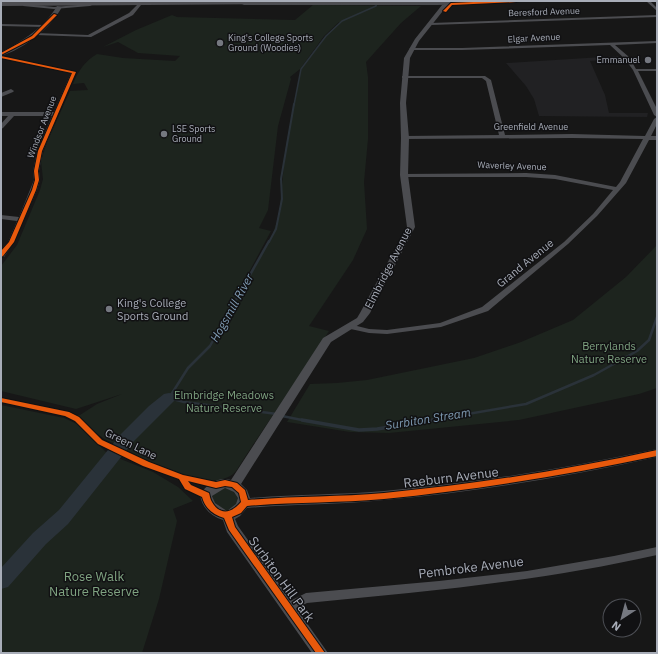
<svg xmlns="http://www.w3.org/2000/svg" width="658" height="654" font-family="'IBM Plex Sans',sans-serif">
  <style>
    .built { fill: #212123 }
    .green { fill: #1d241e; fill-rule: evenodd }
    .lines { fill: none; stroke-linecap: round; stroke-linejoin: round }
    .stream-far3 { stroke: #2a3239; stroke-width: 1.5 }
    .stream-far2 { stroke: #2a3239; stroke-width: 2 }
    .stream-far1 { stroke: #2a3239; stroke-width: 2.5 }
    .stream { stroke: #2a3239; stroke-width: 3.5 }
    .river { fill: #2a3239; fill-rule: evenodd }
    .minor { fill: #4b4c50; fill-rule: evenodd }
    .tertiary { fill: #4b4c50; fill-rule: evenodd }
    .trunk { fill: #4e4e52; fill-rule: evenodd }
    .cycleway-casing { stroke: #111113; stroke-width: 2 }
    .cycleway { fill: #e8590c; fill-rule: evenodd }
    .poi-dot { fill: #757880; stroke: #111113; stroke-width: 1.5 }
    .labels { text-anchor: middle; stroke-width: 3; stroke-linejoin: round; paint-order: stroke }
    .far-street-label { font-size: 9px; fill: #a8adb8; stroke: #111113 }
    .far-poi-label { font-size: 9px; fill: #a8adb8; stroke: #111113; text-anchor: start }
    .street-label { font-size: 11px; fill: #a8adb8; stroke: #111113 }
    .poi-label { font-size: 11px; fill: #a8adb8; stroke: #111113; text-anchor: start }
    .park-label { font-size: 11px; fill: #7fa381; stroke: #111113 }
    .water-label { font-size: 12px; font-style: italic; fill: #7f9bb3; stroke: #111113 }
    .near-street-label { font-size: 13px; fill: #a8adb8; stroke: #111113 }
    .near-park-label { font-size: 13px; fill: #7fa381; stroke: #111113 }
  </style>
  <rect width="100%" height="100%" fill="#171717"/>
  <polygon class="built" points="618,56 621,59 590,61 605,95 609,113 648,113 647,117 539,116 534,99 526,86 506,63"/>
  <g class="green">
    <path d="M313 5 421 6 401 23 366 62 368 77V139L364 182 367 229 353 260 309 326 329 331C299 378 266 424 236 471 213 498 143 461 120 446L143 422 138 423 140 424 118 445C98 438 91 428 76 415H80L97 404 122 394 76 409 1 391V266L17 245 40 190 43 179 41 161 47 142 70 91 88 90 84 83 73 84C78 71 85 61 97 54L123 58 175 61 180 56 138 53 118 42 103 47 136 30 172 15 177 17 295 20ZM339 22 340 23 326 36 301 69 286 145 279 215 272 236 251 274H248L271 231 259 228 268 210 278 126 291 79 290 77 300 69 324 36Z"/>
    <polygon points="657,245 657,388 639,394 519,420 389,433 350,432 287,422 310,384 337,383 367,380 474,358 521,342 573,320 626,277"/>
    <polygon points="1,405 64,418 77,424 108,454 153,472 178,487 193,501 173,509 177,521 159,599 142,653 1,653"/>
    <path d="M220 487C230 489 236 491 240 501L232 511H226L213 502 212 493Z"/>
  </g>
  <g class="lines">
    <polyline class="stream-far3" points="294,105 301,69 326,36 342,21 376,6 377,1"/>
    <polyline class="stream-far2" points="269,242 276,229 282,199 281,179 294,104"/>
    <g class="stream-far1">
      <polyline points="269,241 210,346 188,368 169,398 184,402 277,414"/>
      <polyline points="282,416 307,421"/>
      <polyline points="427,421 526,404 594,375 637,351 649,340 657,317"/>
    </g>
    <polyline class="stream" points="302,420 359,430 377,429 433,420"/>
    <polygon class="river" points="169,393 174,394 177,398 133,442 68,524 46,544 8,587 1,589 1,568 33,533 59,510 121,434 149,406 164,394"/>
    <g class="minor">
      <polygon points="484,1 518,1 516,2 438,5 244,5 242,4 244,3 438,3"/>
      <polygon points="646,1 650,1 657,8 657,11"/>
      <polygon points="24,4 54,7 90,4 92,5 90,6 54,9 23,6"/>
      <polygon points="138,4 141,5 133,15 91,37 36,35 34,34 36,33 88,35 129,13"/>
      <polygon points="657,15 657,17 431,25 429,24 431,23"/>
      <polygon points="1,24 44,25 46,26 44,27 1,26"/>
      <polygon points="657,41 657,43 615,45 629,57 636,69 657,69 657,71 638,71 657,109 657,117 654,115 633,70 625,59 610,45 462,50 411,50 409,49 411,48 462,48"/>
      <polygon points="1,56 76,72 43,151 39,171 40,180 37,190 14,242 4,257 1,257 1,250 8,242 17,221 1,219 1,215 19,217 34,180 33,171 37,151 52,116 14,116 3,128 1,129 1,124 8,116 1,116 1,112 54,112 71,73 1,58"/>
      <polygon points="402,76 485,76 491,80 505,135 572,134 645,136 654,119 657,117 657,124 651,136 657,136 657,140 649,140 626,183 597,216 568,244 488,311 441,327 387,334 369,333 346,328 345,326 349,324 369,329 387,330 440,323 482,307 564,242 593,214 613,190 555,179 526,177 404,177 402,176 402,174 526,173 555,175 616,187 620,182 643,139 572,138 403,139 402,138 405,136 499,135 486,81 482,78 402,78"/>
      <polygon points="11,89 14,91 13,92 1,97 1,93"/>
      <path d="M657 547V555C542 581 425 592 307 603L288 612 284 610 282 607 284 604 306 593 439 581 527 571 614 556Z"/>
    </g>
    <g class="tertiary">
      <polygon points="28,1 35,1 32,3"/>
      <polygon points="72,1 79,1 76,3"/>
      <path d="M452 1H460L446 7 419 41 410 58 406 103 409 138 408 175 415 227 370 313 363 322 331 342 241 484 247 490 250 498C295 494 339 495 384 491 476 483 567 468 657 449V457C567 477 476 492 384 500 338 505 293 504 247 508L240 516 235 519 238 526 328 653H312L227 532 223 520C211 516 202 508 200 495 206 484 219 476 231 480L323 338 357 318 360 313 407 227 400 175 401 138 400 103 404 58 415 39 442 5ZM225 488 234 492 238 498 236 504 227 511 215 503 212 496Z"/>
      <path d="M57 6 62 7C50 29 25 48 1 56V52C24 40 44 28 57 6Z"/>
    </g>
    <polygon class="trunk" points="469,1 466,3 1,6 1,2"/>
    <g class="cycleway-casing">
      <g id="cycleway">
        <polygon points="496,1 518,1 516,2 452,5 446,12 443,11 451,3"/>
        <polygon points="54,14 57,15 34,38 1,55 1,53 32,36"/>
        <polygon points="1,56 76,72 42,151 38,171 39,180 36,190 14,242 3,256 1,257 1,251 9,242 32,190 35,180 34,171 38,151 72,73 1,58"/>
        <path d="M1 398 69 412 79 417 102 440 149 462 183 475 216 482 225 480 237 483 245 490 248 500C293 496 339 497 384 493 476 484 567 470 657 450V456C567 475 476 490 384 499 338 503 293 502 247 506L241 513 232 517 235 527 325 653H316L229 530 224 518C213 515 205 508 202 497L185 489 179 479 143 466 98 444 75 421 65 416 1 402ZM188 481 216 488 225 486 232 487 239 493 241 502C232 513 220 516 212 502 210 499 210 496 209 493L191 485Z"/>
      </g>
    </g>
    <use href="#cycleway" class="cycleway"/>
  </g>
  <g class="poi-dot">
    <circle cx="220" cy="43" r="4"/>
    <circle cx="648" cy="60" r="4"/>
    <circle cx="164" cy="134" r="4"/>
    <circle cx="109" cy="309" r="4"/>
  </g>
  <g class="labels">
    <g class="far-street-label">
      <text transform="translate(544 12) rotate(-2)" y="3">Beresford Avenue</text>
      <text transform="translate(534 38) rotate(-3)" y="3">Elgar Avenue</text>
      <text transform="translate(42 127) rotate(-69)" y="3">Windsor Avenue</text>
      <text x="531" y="130">Greenfield Avenue</text>
      <text transform="translate(512 166) rotate(2)" y="3">Waverley Avenue</text>
    </g>
    <g class="far-poi-label">
      <text x="228" y="41">King's College Sports<tspan x="228" dy="10">Ground (Woodies)</tspan></text>
      <text x="640" y="63" text-anchor="end">Emmanuel</text>
      <text x="172" y="132">LSE Sports<tspan x="172" dy="10">Ground</tspan></text>
    </g>
    <g class="street-label">
      <text transform="translate(525 263) rotate(-39)" y="4">Grand Avenue</text>
      <text transform="translate(388 268) rotate(-63)" y="4">Elmbridge Avenue</text>
      <text transform="translate(131 444) rotate(26)" y="4">Green Lane</text>
    </g>
    <g class="poi-label">
      <text x="117" y="307">King's College<tspan x="117" dy="13">Sports Ground</tspan></text>
    </g>
    <g class="park-label">
      <text x="609" y="350">Berrylands<tspan x="609" dy="13">Nature Reserve</tspan></text>
      <text x="224" y="399">Elmbridge Meadows<tspan x="224" dy="13">Nature Reserve</tspan></text>
    </g>
    <g class="water-label">
      <text transform="translate(232 308) rotate(-61)" y="4">Hogsmill River</text>
      <text transform="translate(428 419) rotate(-9)" y="4">Surbiton Stream</text>
    </g>
    <g class="near-street-label">
      <text transform="translate(451 477) rotate(-7)" y="5">Raeburn Avenue</text>
      <text transform="translate(471 567) rotate(-7)" y="5">Pembroke Avenue</text>
      <text transform="translate(282 579) rotate(54)" y="5">Surbiton Hill Park</text>
    </g>
    <g class="near-park-label">
      <text x="94" y="581">Rose Walk<tspan x="94" dy="15">Nature Reserve</tspan></text>
    </g>
  </g>
  <rect width="658" height="654" fill="none" stroke="#a8adb8" stroke-width="4"/>
  <g transform="translate(622 618) rotate(216)"><circle r="19" fill="#111113" stroke="#4d4f55"/>
  <path d="M0-3L7 15L0 10L-7 15Z" fill="#757880"/>
  <text y="-6" font-size="11" font-weight="bold" text-anchor="middle" fill="#a8adb8">N</text>
  </g>
</svg>
